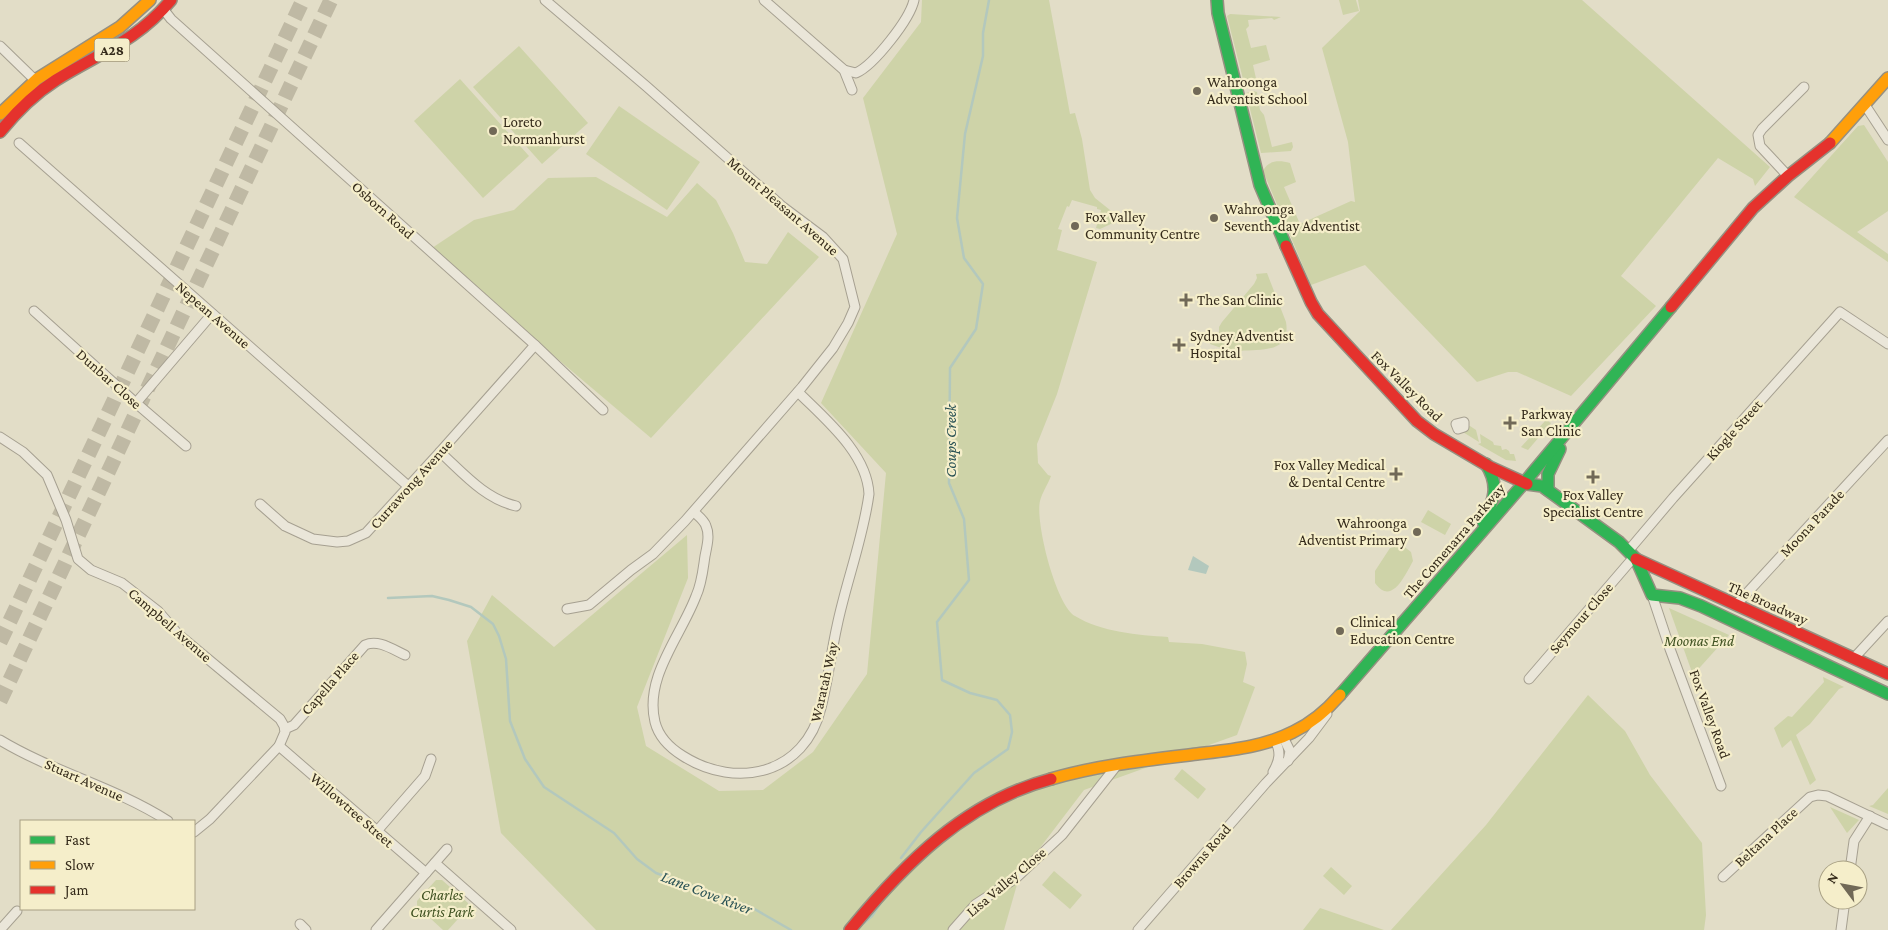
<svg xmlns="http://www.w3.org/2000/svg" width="1888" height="930" font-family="'Crimson Pro',serif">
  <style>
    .green { fill: #ced3a8 }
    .water { fill: #b3c8bd }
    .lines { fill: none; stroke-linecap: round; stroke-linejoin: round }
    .stream { stroke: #b3c8bd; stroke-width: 2.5 }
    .highway-tunnel { stroke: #bfb9a4; stroke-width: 15; stroke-dasharray: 15 8; stroke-linecap: butt }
    .street-casing { stroke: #a6a091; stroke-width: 11 }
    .fast-casing { stroke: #969081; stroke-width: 14 }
    .slow-casing { stroke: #969081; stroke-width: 14 }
    .jam-casing { stroke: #969081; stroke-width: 14 }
    .street { stroke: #eae6d9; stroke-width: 9 }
    .fast { stroke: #30b455; stroke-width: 11 }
    .slow { stroke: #ff9f0a; stroke-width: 11 }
    .jam { stroke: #e5322d; stroke-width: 11 }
    .poi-dot { fill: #716957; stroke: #f5eeca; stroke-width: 2 }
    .labels { text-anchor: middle; stroke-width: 4.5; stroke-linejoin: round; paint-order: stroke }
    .shield { fill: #f5eeca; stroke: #6e654f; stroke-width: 1 }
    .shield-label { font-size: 14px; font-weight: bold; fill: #342a1a }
    .poi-label { font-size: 15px; fill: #342a1a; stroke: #f5eeca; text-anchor: start }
    .street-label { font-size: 15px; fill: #342a1a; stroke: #f5eeca }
    .park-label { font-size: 15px; font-style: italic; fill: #3e5020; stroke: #f5eeca }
    .water-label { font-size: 16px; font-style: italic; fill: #295154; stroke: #f5eeca }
  </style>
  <rect width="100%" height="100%" fill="#e2ddc7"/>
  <g class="green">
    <path d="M922 0H1049L1070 114 1075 113 1082 139 1090 190 1095 198 1110 210 1114 216 1113 223 1100 229 1096 228 1101 210 1097 209V207L1072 200 1069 207 1067 206 1058 229 1062 230 1057 250 1097 262 1057 394 1037 444 1038 463 1048 475 1051 476C1048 484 1042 493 1040 501 1035 522 1056 605 1075 616 1101 632 1138 635 1168 637L1169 642 1202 644 1245 652 1247 664 1243 682 1255 687 1237 735 1084 790 1020 874 1004 930H596L501 833 467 641 492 595 554 647 687 535 688 578 637 707 646 746 719 791 763 790 813 752 867 674 886 473 821 403 897 234 863 98 921 22Z"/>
    <polygon points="1339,0 1356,0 1359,11 1343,15"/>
    <path d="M1358 0H1582L1770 167 1755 186 1753 179 1718 158 1621 276 1656 306 1571 396 1517 372H1508L1477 382 1365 265 1311 285 1263 171C1268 160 1279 160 1290 163L1296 182 1284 187 1300 224 1351 201 1355 202 1348 142 1322 48 1360 11Z"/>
    <polygon points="1230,14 1281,17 1274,20 1272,18 1248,20 1249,26 1246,29 1251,48 1266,45 1270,60 1253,65 1257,83 1245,87 1227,16"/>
    <polygon points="519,46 588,123 542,164 473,87"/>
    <polygon points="460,79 529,156 483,198 414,121"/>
    <polygon points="1253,91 1257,92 1260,110 1264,115 1272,147 1292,142 1293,147 1291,151 1261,153 1246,93"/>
    <polygon points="619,106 700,162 667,210 586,154"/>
    <polygon points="1864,125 1888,162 1888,211 1857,232 1888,254 1888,262 1794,197 1858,126"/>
    <polygon points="596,177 667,217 697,183 716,200 733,233 745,262 767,264 788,232 819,257 651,438 429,250 474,220 514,210 548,178"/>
    <path d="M1267 273 1286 322C1291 353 1263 349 1240 351V349L1227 350 1210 344 1211 336 1219 337V327L1222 322 1254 284 1257 278 1256 274Z"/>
    <polygon points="1546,420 1551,423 1528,450 1521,447"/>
    <polygon points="1470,426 1476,430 1479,442 1458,429"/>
    <polygon points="1480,434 1493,442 1494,445 1501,446 1502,450 1506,449 1509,451 1510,454 1514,454 1516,461 1506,460 1478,444 1481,443"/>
    <polygon points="1428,510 1451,524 1445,535 1421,522"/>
    <path d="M1402 545 1411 552 1413 561C1406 573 1392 607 1375 583V571L1390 548Z"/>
    <polygon points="1669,608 1729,635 1693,675"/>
    <polygon points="1823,677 1844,687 1839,689 1810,724 1796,735 1816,780 1810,785 1791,740 1782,748 1774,728 1788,716 1792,717 1824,682"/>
    <polygon points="1588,695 1625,731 1650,775 1702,843 1706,915 1704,930 1391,930 1486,825"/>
    <polygon points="1182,769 1206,789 1198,799 1174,779"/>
    <polygon points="1888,788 1888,814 1869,806 1873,805"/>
    <polygon points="1830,807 1859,820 1847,833"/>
    <polygon points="1331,867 1352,886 1344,895 1323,876"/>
    <polygon points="1054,871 1082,895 1070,909 1042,885"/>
    <polygon points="436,880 442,880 468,903 468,908 448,930 443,930 417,906 417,901"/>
    <polygon points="1320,908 1384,930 1303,930"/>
  </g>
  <polygon class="water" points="1193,556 1209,566 1206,574 1188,570"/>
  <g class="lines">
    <g class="stream">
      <polyline points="388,598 432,596 449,600 471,607 493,624 499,636 506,659 510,721 525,759 544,787 614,833 637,859 656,873 751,907 791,930"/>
      <polyline points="901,858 921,832 974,773 1008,749 1012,732 1010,715 997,700 970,693 942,680 937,622 969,580 964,519 949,483 950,368 976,329 983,284 964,258 957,218 965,134 983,56 983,33 989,0"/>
      <polyline points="864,923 872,916 884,898"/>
    </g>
    <g class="highway-tunnel">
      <polyline points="0,642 303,0"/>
      <polyline points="0,701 331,0"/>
    </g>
    <g class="street-casing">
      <g id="street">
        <polyline points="545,0 646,86 783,207 823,237 843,259 855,307 848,323 833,348 802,387 685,521 653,554 631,570 589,605 567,609"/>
        <polyline points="764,0 844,70 852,90"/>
        <polyline points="164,10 171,19 535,345 603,410"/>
        <polyline points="0,46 35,80"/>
        <path d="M844 70 856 73C874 65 910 19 914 0"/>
        <polyline points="1865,105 1888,140"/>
        <polyline points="19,143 408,486"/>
        <polyline points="1788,176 1760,146 1758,135 1762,129 1804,87"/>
        <polyline points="34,311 136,403 186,446"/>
        <polyline points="136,403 212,314"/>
        <polygon points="1464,422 1464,427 1458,429 1456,424"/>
        <polyline points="0,437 23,452 47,475 66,520 78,559 91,570 122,583 158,611 178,634 280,719 284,726 285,732 279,746 210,819 194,832"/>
        <path d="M440 452C463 473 485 499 516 506"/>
        <polyline points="260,504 285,526 313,539 337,542 348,541 366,533 440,452 535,345"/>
        <path d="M694 512C698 516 704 520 706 526 710 535 707 546 705 556 703 569 702 583 696 596 681 636 644 677 655 722 659 738 670 748 683 756 737 790 805 774 821 708 828 681 831 653 837 626 846 582 863 539 869 494 867 453 825 419 798 392"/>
        <polyline points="1629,550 1673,498 1840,312 1888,344"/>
        <polyline points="1652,595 1670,649 1721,786"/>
        <polyline points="1736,605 1888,440"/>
        <polyline points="1854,658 1888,621"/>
        <polyline points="1529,679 1634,557"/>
        <path d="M285 729 294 725 365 645C378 639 392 649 405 655"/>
        <polyline points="1283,737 1290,751 1288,761"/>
        <path d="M0 740C53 772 115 787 168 821"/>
        <polyline points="279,746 426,873"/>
        <path d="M1273 772C1280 760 1281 752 1275 740"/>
        <polyline points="377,831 425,776 431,759"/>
        <polyline points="435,863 511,930"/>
        <polyline points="1850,870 1854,841 1870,816"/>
        <polyline points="1723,877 1810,797 1818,795 1827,796 1888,825"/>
        <polyline points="300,924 306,930"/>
        <polyline points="0,930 17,911"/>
        <polyline points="376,930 447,849"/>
        <polyline points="953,930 976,904 1016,878 1062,835 1117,765"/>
        <polyline points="1138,930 1266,783 1309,738 1327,714"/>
        <polyline points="1841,930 1845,900"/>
      </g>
    </g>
    <g class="fast-casing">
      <g id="fast">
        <polyline points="1217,0 1218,13 1260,185 1286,246"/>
        <polyline points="1527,484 1542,486 1619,542 1636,559 1652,595 1680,598 1701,606 1888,694"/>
        <polyline points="1548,490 1548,474 1560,449"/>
        <path d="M1483 522C1494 501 1500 486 1486 464"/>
        <polyline points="1340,695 1524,483 1671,307"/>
      </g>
    </g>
    <g class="slow-casing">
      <g id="slow">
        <polyline points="0,114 37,79 120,27 150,0"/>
        <polyline points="1830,143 1888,78"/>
        <path d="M1051 779C1099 765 1148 760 1197 754 1230 750 1264 747 1293 732 1312 723 1327 710 1340 695"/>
      </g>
    </g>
    <g class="jam-casing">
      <g id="jam">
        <path d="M0 132C16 112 34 94 56 80 99 53 137 41 171 0"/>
        <polyline points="1286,246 1311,302 1318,314 1417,421 1434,434 1490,467 1527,484"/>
        <polyline points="1671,307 1753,208 1788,176 1830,143"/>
        <polyline points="1636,559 1888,674"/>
        <path d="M850 930C905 863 965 802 1051 779"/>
      </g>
    </g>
    <use href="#street" class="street"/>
    <use href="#fast" class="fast"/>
    <use href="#slow" class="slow"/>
    <use href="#jam" class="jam"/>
  </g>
  <g class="poi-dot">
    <circle cx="1197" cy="91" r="5"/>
    <circle cx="493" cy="131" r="5"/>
    <circle cx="1214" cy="218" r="5"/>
    <circle cx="1075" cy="226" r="5"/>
    <path d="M1183.5 292.5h5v5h5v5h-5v5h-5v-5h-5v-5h5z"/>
    <path d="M1176.5 337.5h5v5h5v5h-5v5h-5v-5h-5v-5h5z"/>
    <path d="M1507.5 415.5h5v5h5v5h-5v5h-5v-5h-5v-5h5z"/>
    <path d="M1393.5 466.5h5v5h5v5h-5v5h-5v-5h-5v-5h5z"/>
    <path d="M1590.5 469.5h5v5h5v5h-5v5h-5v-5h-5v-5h5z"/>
    <circle cx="1417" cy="532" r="5"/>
    <circle cx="1340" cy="631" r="5"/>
  </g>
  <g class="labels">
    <rect class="shield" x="94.5" y="38.5" width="35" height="23" rx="4"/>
    <g class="shield-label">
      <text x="112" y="55">A28</text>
    </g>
    <g class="poi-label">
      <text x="1207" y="87">Wahroonga<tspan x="1207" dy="17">Adventist School</tspan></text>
      <text x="503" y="127">Loreto<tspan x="503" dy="17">Normanhurst</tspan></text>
      <text x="1224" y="214">Wahroonga<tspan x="1224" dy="17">Seventh-day Adventist</tspan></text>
      <text x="1085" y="222">Fox Valley<tspan x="1085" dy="17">Community Centre</tspan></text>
      <text x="1197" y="305">The San Clinic</text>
      <text x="1190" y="341">Sydney Adventist<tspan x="1190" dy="17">Hospital</tspan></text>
      <text x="1521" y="419">Parkway<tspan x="1521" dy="17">San Clinic</tspan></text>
      <text x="1385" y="470" text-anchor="end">Fox Valley Medical<tspan x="1385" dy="17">&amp; Dental Centre</tspan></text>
      <text x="1593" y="500" text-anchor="middle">Fox Valley<tspan x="1593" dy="17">Specialist Centre</tspan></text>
      <text x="1407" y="528" text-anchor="end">Wahroonga<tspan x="1407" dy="17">Adventist Primary</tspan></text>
      <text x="1350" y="627">Clinical<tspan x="1350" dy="17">Education Centre</tspan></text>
    </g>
    <g class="street-label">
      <text transform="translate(783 206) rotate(41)" y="5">Mount Pleasant Avenue</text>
      <text transform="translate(383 210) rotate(42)" y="5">Osborn Road</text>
      <text transform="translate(213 315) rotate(41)" y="5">Nepean Avenue</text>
      <text transform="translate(109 379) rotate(42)" y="5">Dunbar Close</text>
      <text transform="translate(1407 386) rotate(45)" y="5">Fox Valley Road</text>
      <text transform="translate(1734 430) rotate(-48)" y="5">Kiogle Street</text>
      <text transform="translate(411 484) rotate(-48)" y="5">Currawong Avenue</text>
      <text transform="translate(1812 523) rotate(-47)" y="5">Moona Parade</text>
      <text transform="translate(1454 541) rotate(-49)" y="5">The Comenarra Parkway</text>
      <text transform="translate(1768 603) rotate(24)" y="5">The Broadway</text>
      <text transform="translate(1581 618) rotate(-49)" y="5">Seymour Close</text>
      <text transform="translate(170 625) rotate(41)" y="5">Campbell Avenue</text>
      <text transform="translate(824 682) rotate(-77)" y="5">Waratah Way</text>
      <text transform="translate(330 683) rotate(-49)" y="5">Capella Place</text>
      <text transform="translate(1710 714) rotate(70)" y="5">Fox Valley Road</text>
      <text transform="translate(84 780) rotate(24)" y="5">Stuart Avenue</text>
      <text transform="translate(352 810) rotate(41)" y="5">Willowtree Street</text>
      <text transform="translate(1766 837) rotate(-43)" y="5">Beltana Place</text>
      <text transform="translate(1202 856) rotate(-49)" y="5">Browns Road</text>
      <text transform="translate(1006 882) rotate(-40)" y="5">Lisa Valley Close</text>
    </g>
    <g class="park-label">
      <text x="1699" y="646">Moonas End</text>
      <text x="442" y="900">Charles<tspan x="442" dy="17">Curtis Park</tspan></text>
    </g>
    <g class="water-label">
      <text transform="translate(950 441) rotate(-90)" y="6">Coups Creek</text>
      <text transform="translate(707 892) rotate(21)" y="6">Lane Cove River</text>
    </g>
  </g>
  <rect x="20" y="820" width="175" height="90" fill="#f5eeca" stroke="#a8a084"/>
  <rect x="30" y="836" width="25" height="8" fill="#30b455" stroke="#a8a084"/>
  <text x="65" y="845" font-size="15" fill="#342a1a">Fast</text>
  <rect x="30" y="861" width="25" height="8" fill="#ff9f0a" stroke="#a8a084"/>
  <text x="65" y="870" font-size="15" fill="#342a1a">Slow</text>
  <rect x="30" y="886" width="25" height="8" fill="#e5322d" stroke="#a8a084"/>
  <text x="65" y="895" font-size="15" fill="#342a1a">Jam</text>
  <g transform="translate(1843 885) rotate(302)"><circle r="24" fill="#f5eeca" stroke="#a8a084"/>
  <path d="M0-4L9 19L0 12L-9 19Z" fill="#716957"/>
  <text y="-8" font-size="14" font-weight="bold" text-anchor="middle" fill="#342a1a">N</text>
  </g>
</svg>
